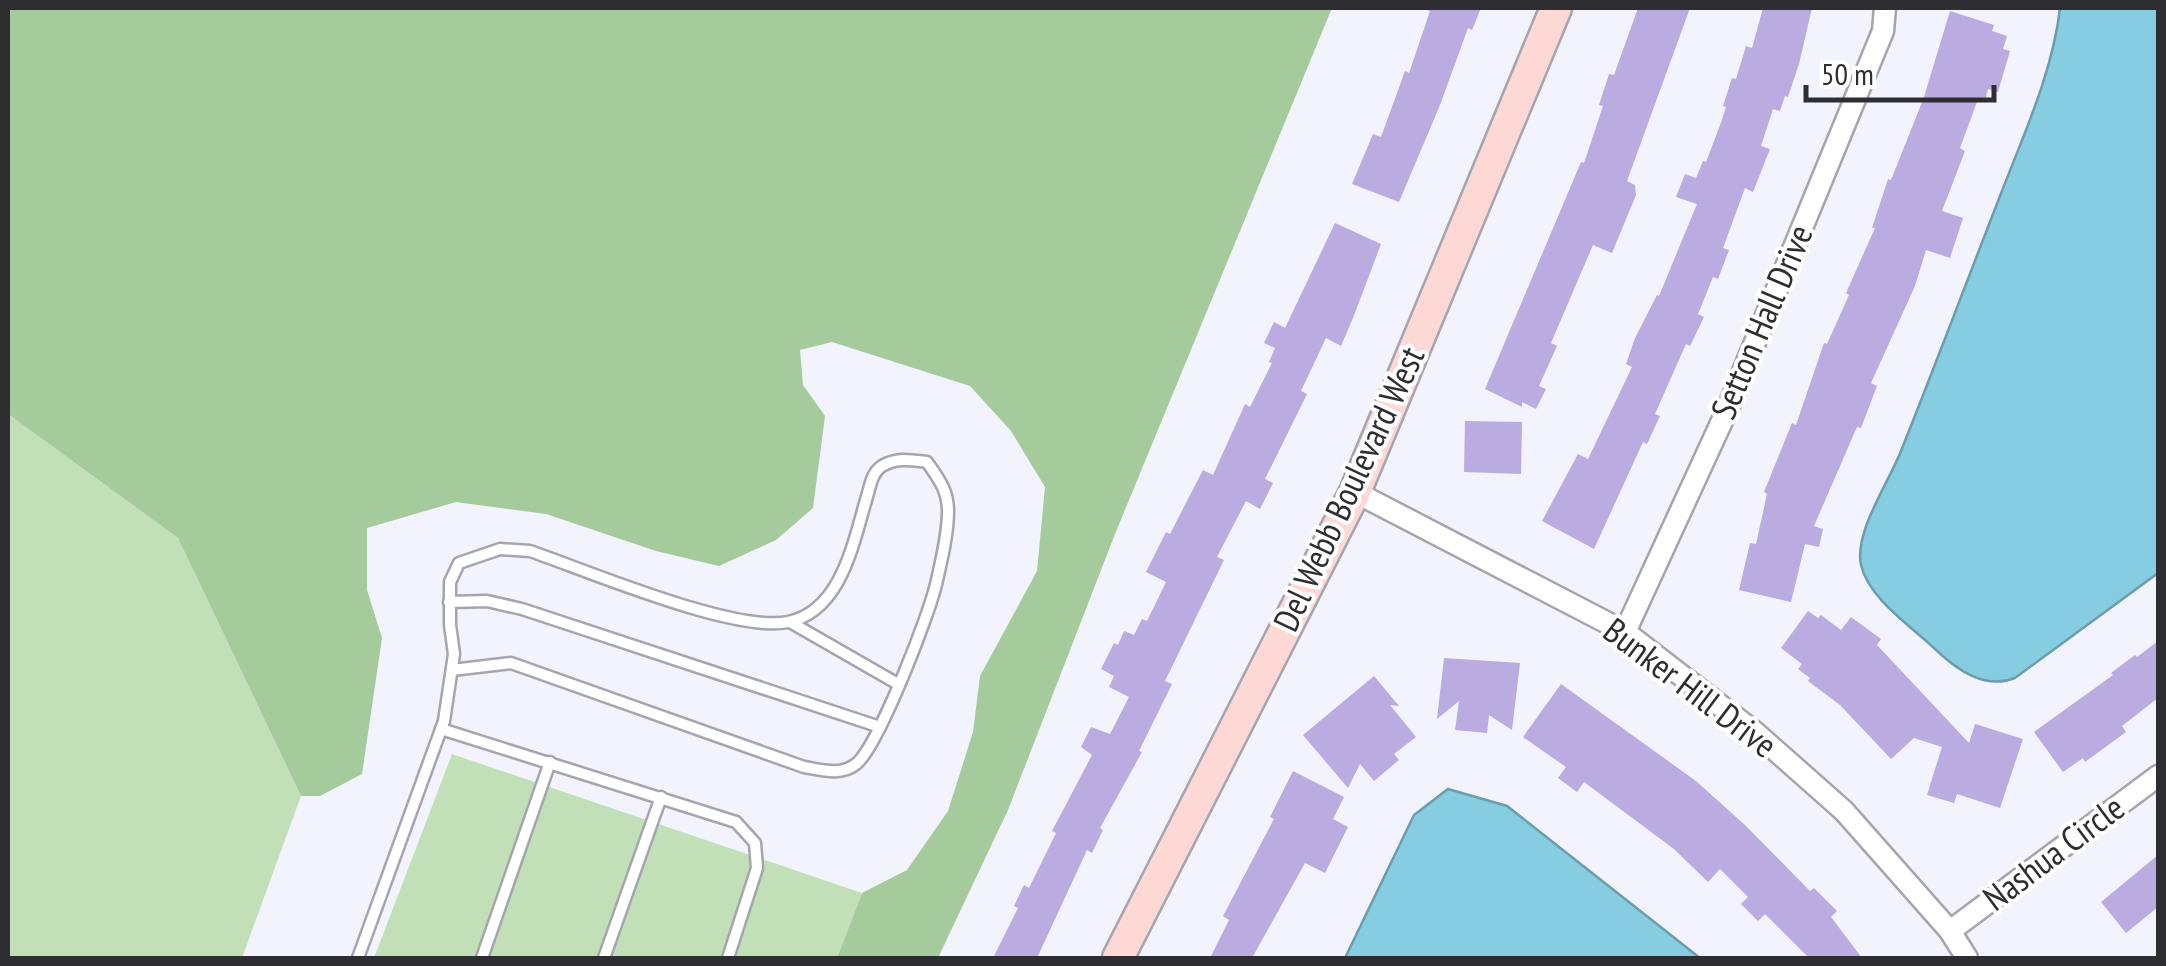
<svg xmlns="http://www.w3.org/2000/svg" width="2166" height="966" font-family="'PT Sans Narrow',sans-serif">
  <style>
    .green { fill: #c1e0b8 }
    .forest { fill: #a5ca9b }
    .water { fill: #87cde1; stroke: #6c9dac; stroke-width: 2.5 }
    .building { fill: #baabe0 }
    .lines { fill: none; stroke-linecap: round; stroke-linejoin: round }
    .lane-casing { stroke: #a4a5af; stroke-width: 15 }
    .street-casing { stroke: #a4a5af; stroke-width: 25 }
    .secondary-casing { stroke: #a4a5af; stroke-width: 35 }
    .lane { stroke: #fff; stroke-width: 10 }
    .street { stroke: #fff; stroke-width: 20 }
    .secondary { stroke: #fed8d4; stroke-width: 30 }
    .labels { text-anchor: middle; stroke-width: 8; stroke-linejoin: round; paint-order: stroke }
    .street-label { font-size: 35px; fill: #2e2e32; stroke: #fff }
  </style>
  <rect width="100%" height="100%" fill="#f3f3fe"/>
  <g class="green">
    <polygon points="8,414 178,538 301,796 242,958 8,958"/>
    <polygon points="452,754 862,893 837,958 374,958"/>
  </g>
  <polygon class="forest" points="8,8 1332,8 1115,534 1008,810 938,958 837,958 862,893 907,870 948,811 973,732 980,676 1037,571 1045,487 1011,431 970,386 832,342 800,350 803,385 825,416 813,508 776,540 719,566 656,551 546,514 456,502 367,528 367,590 382,638 362,774 320,796 301,796 178,538 8,414"/>
  <g class="water">
    <path d="M2060 8H2158V573L2015 678C1985 690 1957 670 1935 649 1911 626 1869 599 1861 565 1854 532 1889 482 1901 451 1935 366 1967 281 2000 196 2023 136 2053 72 2060 8Z"/>
    <polygon points="1448,789 1507,806 1700,958 1345,958 1414,815"/>
  </g>
  <g class="building">
    <polygon points="1421,8 1481,8 1472,30 1468,28 1440,105 1399,202 1352,184 1373,134 1381,137 1405,71 1409,73 1430,11"/>
    <polygon points="1638,8 1690,8 1627,181 1635,185 1636,195 1612,253 1593,245 1551,343 1557,346 1539,386 1546,389 1536,409 1522,402 1522,407 1485,389 1581,162 1584,163 1603,106 1599,105 1609,74 1614,75"/>
    <polygon points="1763,8 1812,8 1799,64 1788,97 1785,96 1780,111 1773,109 1761,146 1770,149 1753,192 1745,188 1723,248 1729,250 1718,279 1713,277 1698,314 1704,317 1690,346 1686,344 1655,414 1660,416 1647,444 1643,442 1594,549 1542,521 1578,454 1588,459 1632,367 1626,364 1635,338 1657,295 1659,296 1697,204 1676,197 1685,174 1696,178 1703,161 1706,162 1722,120 1726,107 1723,106 1732,78 1736,79 1746,46 1752,48"/>
    <polygon points="1950,11 1994,25 1992,31 2007,36 2003,49 2010,51 1998,92 1988,89 1985,102 1978,99 1960,148 1965,151 1942,211 1963,218 1950,258 1926,250 1915,286 1871,383 1877,386 1861,428 1857,427 1814,526 1823,529 1819,547 1805,544 1791,602 1739,590 1750,543 1756,544 1767,494 1764,492 1792,423 1796,425 1824,343 1827,344 1849,295 1846,293 1875,228 1872,228 1888,179 1891,180 1924,97"/>
    <polygon points="1335,223 1381,244 1353,318 1341,346 1326,338 1301,391 1307,394 1265,479 1273,483 1260,509 1246,501 1217,557 1224,560 1165,681 1172,684 1139,751 1142,752 1100,828 1103,830 1092,853 1087,850 1037,958 993,958 1018,908 1014,906 1024,885 1029,888 1056,833 1052,831 1092,755 1081,747 1091,727 1110,734 1129,697 1109,687 1114,676 1101,669 1114,643 1118,645 1124,631 1134,635 1142,619 1147,621 1166,582 1146,572 1166,532 1170,534 1203,470 1213,475 1245,404 1250,407 1272,363 1269,362 1275,348 1264,343 1274,322 1285,328"/>
    <polygon points="1465,421 1522,422 1521,474 1464,472"/>
    <polygon points="1808,611 1818,618 1821,615 1841,630 1851,617 1881,639 1877,645 1969,743 1975,724 2023,739 2000,808 1957,794 1954,803 1927,795 1942,747 1914,738 1891,759 1840,705 1808,681 1810,678 1798,669 1802,664 1781,648"/>
    <polygon points="2158,641 2158,698 2122,726 2126,732 2085,762 2083,758 2063,772 2034,732 2113,675 2111,673 2135,655 2137,657"/>
    <polygon points="1444,658 1520,663 1512,730 1489,715 1487,733 1455,730 1459,701 1437,719"/>
    <polygon points="1374,676 1399,706 1390,705 1416,737 1394,754 1399,760 1374,781 1360,764 1348,788 1303,735"/>
    <polygon points="1561,684 1696,781 1746,826 1810,891 1814,888 1837,911 1831,917 1862,958 1809,958 1765,914 1758,921 1741,904 1748,897 1720,869 1708,882 1674,849 1584,782 1577,792 1558,778 1566,767 1523,737"/>
    <polygon points="1293,771 1344,797 1333,819 1348,827 1325,873 1305,863 1252,958 1210,958 1229,920 1223,916 1274,819 1270,817"/>
    <polygon points="2158,855 2158,907 2126,933 2101,902"/>
  </g>
  <g class="lines">
    <g class="lane-casing">
      <g id="lane">
        <polyline points="449,602 487,601 522,609 880,727"/>
        <polyline points="790,622 898,684"/>
        <polyline points="441,729 736,822 755,843 757,868 728,958"/>
        <path d="M358 958 444 721 454 654 450 625V582L459 563 500 549 530 551C588 571 734 633 788 622 841 611 853 544 866 500 870 488 871 473 882 466 897 457 911 460 927 462 938 478 948 490 948 511 948 533 942 558 937 580 931 611 878 747 856 764 841 776 822 770 804 767L511 663 452 670"/>
        <polyline points="482,958 550,762"/>
        <polyline points="604,958 661,797"/>
      </g>
    </g>
    <g class="street-casing">
      <g id="street">
        <polyline points="1355,492 1625,632 1757,734 1844,811 1950,931 1967,958"/>
        <polyline points="1625,632 1728,408 1883,31 1885,8"/>
        <polyline points="1950,931 2158,776"/>
      </g>
    </g>
    <g class="secondary-casing">
      <polyline id="secondary" points="1118,958 1355,492 1556,8"/>
    </g>
    <use href="#lane" class="lane"/>
    <use href="#street" class="street"/>
    <use href="#secondary" class="secondary"/>
  </g>
  <g class="labels">
    <g class="street-label">
      <text transform="translate(1762 322) rotate(-67)" y="12">Setton Hall Drive</text>
      <text transform="translate(1349 489) rotate(-65)" y="12">Del Webb Boulevard West</text>
      <text transform="translate(1690 688) rotate(37)" y="12">Bunker Hill Drive</text>
      <text transform="translate(2054 853) rotate(-37)" y="12">Nashua Circle</text>
    </g>
  </g>
  <rect width="2166" height="966" fill="none" stroke="#2e2e32" stroke-width="20"/>
  <path d="M1806 85v15h188v-15" fill="none" stroke="#2e2e32" stroke-width="5"/>
  <text x="1821" y="85" font-size="30" fill="#2e2e32" stroke="#ffffff" stroke-width="8" paint-order="stroke">50 m</text>
</svg>
